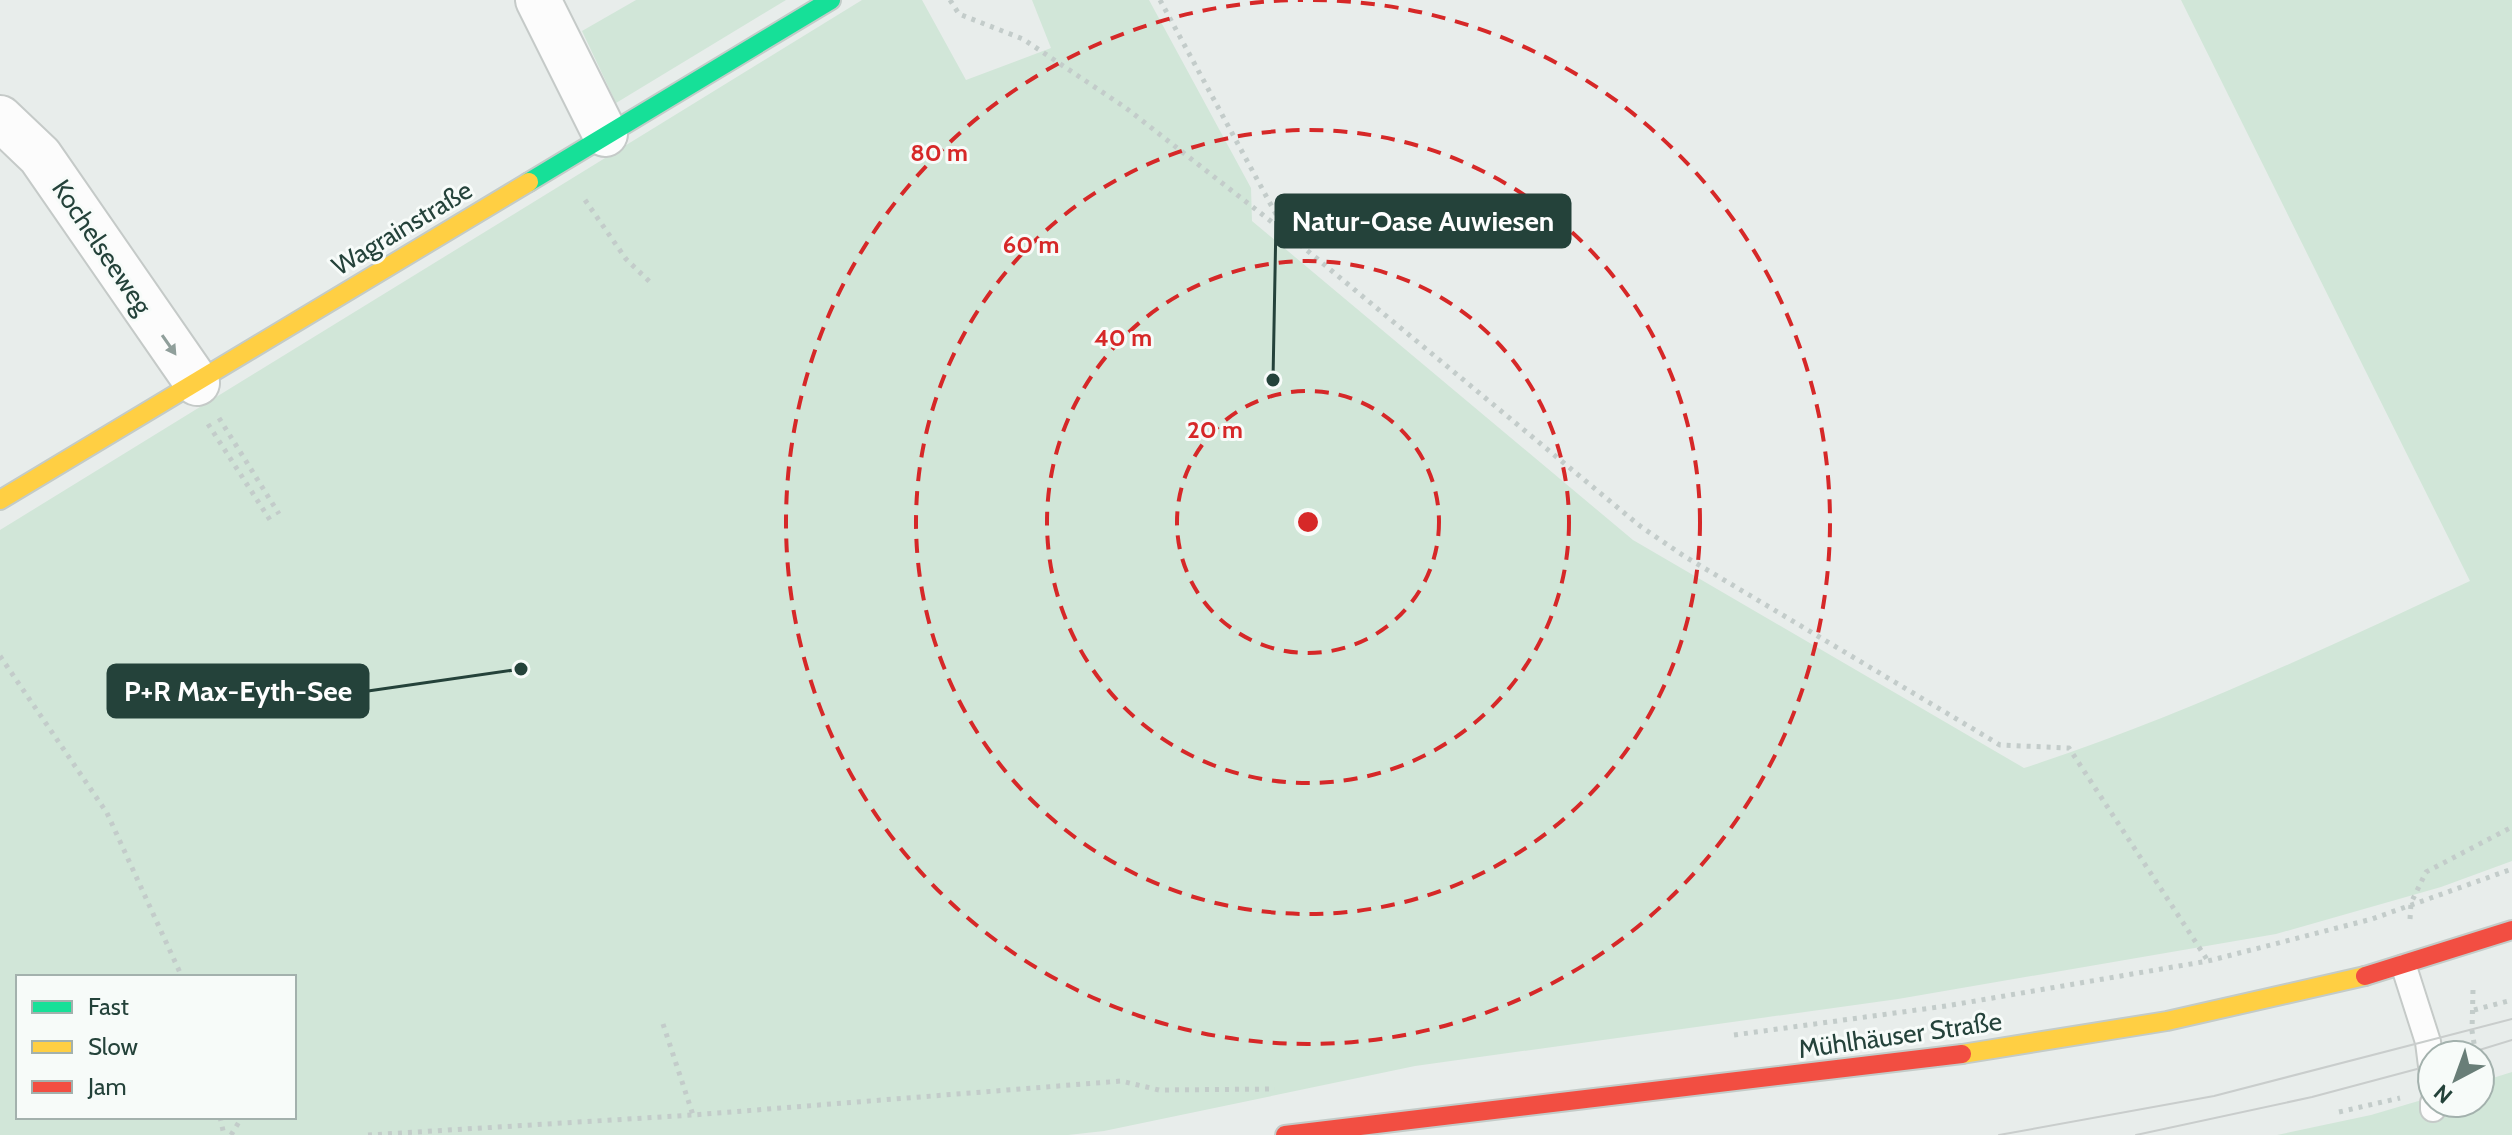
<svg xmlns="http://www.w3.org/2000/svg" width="2512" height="1135" font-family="Cabin,sans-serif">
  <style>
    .green { fill: #d1e6d8; fill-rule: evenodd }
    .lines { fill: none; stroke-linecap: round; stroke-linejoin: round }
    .lane-casing { stroke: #c5cac8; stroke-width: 28 }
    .street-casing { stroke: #c5cac8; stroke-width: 48 }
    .fast-casing { stroke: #c3cbc8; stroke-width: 22 }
    .slow-casing { stroke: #c3cbc8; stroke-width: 22 }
    .jam-casing { stroke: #c3cbc8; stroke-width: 22 }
    .path { stroke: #c3ccca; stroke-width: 5; stroke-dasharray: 4 6; stroke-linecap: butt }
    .lane { stroke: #fcfcfc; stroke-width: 24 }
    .street { stroke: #fcfcfc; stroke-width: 44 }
    .fast { stroke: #16e098; stroke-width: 18 }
    .slow { stroke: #ffcf43; stroke-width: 18 }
    .jam { stroke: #f24e42; stroke-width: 18 }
    .tram { stroke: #c9cdcc; stroke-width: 2 }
    .oneway { fill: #909f9b }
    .ring { fill: none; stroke: #d62828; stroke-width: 4; stroke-dasharray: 14 10 }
    .labels { text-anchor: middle; stroke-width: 6; stroke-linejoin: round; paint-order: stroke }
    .street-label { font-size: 26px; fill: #24423a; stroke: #f7fbf9 }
    .centre { fill: #d62828; stroke: #f7fbf9; stroke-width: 4 }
    .ring-label { font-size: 24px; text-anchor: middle; font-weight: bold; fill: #d62828; stroke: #f7fbf9; stroke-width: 6; stroke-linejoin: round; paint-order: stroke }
    .leader { fill: none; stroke: #24423a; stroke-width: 3 }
    .callout-dot { fill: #24423a; stroke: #f7fbf9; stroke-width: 3 }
    .callout { fill: #24423a; stroke: #24423a; stroke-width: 3 }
    .callout-label { font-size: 28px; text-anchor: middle; font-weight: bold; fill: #fff }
  </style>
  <rect width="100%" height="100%" fill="#e8edeb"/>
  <g class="green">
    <polygon points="636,0 786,0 616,103 582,31"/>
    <path d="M862 0H922L966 80 1051 48 1032 0H1149L1251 188 1252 221 1633 540 2024 768C2178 718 2324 649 2470 581L2181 0H2512V861L2441 887 2276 934 1898 999 1415 1066 1104 1131 1068 1135H0V530ZM18 977H294V1117H18Z"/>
    <polygon points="2512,1072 2512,1135 2277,1135 2371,1115 2432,1097 2432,1103 2480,1103 2480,1082"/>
  </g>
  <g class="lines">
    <g class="lane-casing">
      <g id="lane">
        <polyline points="2404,967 2428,1042 2432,1074"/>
        <polyline points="2433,1109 2433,1103"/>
      </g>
    </g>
    <g class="street-casing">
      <g id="street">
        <polyline points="538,0 605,134"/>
        <polyline points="0,118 40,156 197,383"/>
      </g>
    </g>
    <g class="fast-casing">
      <polyline id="fast" points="529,182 831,0"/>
    </g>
    <g class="slow-casing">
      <g id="slow">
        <polyline points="0,500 529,182"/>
        <polyline points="1962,1054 2167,1021 2365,976"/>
      </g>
    </g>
    <g class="jam-casing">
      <g id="jam">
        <polyline points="2365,976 2512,930"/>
        <polyline points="1285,1135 1962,1054"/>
      </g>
    </g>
    <g class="path">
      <polyline points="950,0 959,14 1023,39 1126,108 1286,233 1640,526 1684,556 2000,745 2069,748 2208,961"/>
      <polyline points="1160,0 1284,229"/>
      <polyline points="585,200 626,259 653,285"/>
      <polyline points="219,418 279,514"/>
      <polyline points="208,424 270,520"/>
      <polyline points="0,656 107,813 182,977"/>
      <polyline points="2410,919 2411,903 2426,872 2512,827"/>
      <polyline points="2473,990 2472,1031 2476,1055"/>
      <polyline points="2474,1010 2512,1000"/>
      <polyline points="663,1024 693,1115"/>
      <polyline points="1734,1035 1946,1006 2208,961 2372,919 2512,869"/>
      <polyline points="2339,1112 2400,1098"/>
      <polyline points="220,1117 224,1135"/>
      <polyline points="231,1135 242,1117"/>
      <polyline points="368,1135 693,1115 1121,1081 1159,1090 1275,1089"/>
    </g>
    <use href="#lane" class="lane"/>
    <use href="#street" class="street"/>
    <use href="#fast" class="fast"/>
    <use href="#slow" class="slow"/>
    <use href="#jam" class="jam"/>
    <g class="tram">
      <polyline points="2463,1055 2512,1040"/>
      <polyline points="1999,1135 2214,1096 2512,1019"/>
      <polyline points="2136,1135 2312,1097 2432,1065"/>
    </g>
  </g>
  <defs><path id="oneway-solid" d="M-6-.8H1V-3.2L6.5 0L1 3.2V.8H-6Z" transform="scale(2)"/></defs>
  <use class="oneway" href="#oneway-solid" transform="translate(169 345) rotate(55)"/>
  <g class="ring">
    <circle cx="1308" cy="522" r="131"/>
    <circle cx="1308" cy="522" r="261"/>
    <circle cx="1308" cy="522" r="392"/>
    <path d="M1313 0A522 522 0 1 1 1303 0"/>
  </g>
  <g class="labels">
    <g class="street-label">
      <text transform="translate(402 228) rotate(-31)" y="9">Wagrainstraße</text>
      <text transform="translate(102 247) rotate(56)" y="9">Kochelseeweg</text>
      <text transform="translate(1900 1035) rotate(-8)" y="9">Mühlhäuser Straße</text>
    </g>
  </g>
  <circle cx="1308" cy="522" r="12" class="centre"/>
  <g class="ring-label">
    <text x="939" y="161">80 m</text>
    <text x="1031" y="253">60 m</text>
    <text x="1123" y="346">40 m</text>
    <text x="1215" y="438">20 m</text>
  </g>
  <path class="leader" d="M1273 380L1276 221M521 669L368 691"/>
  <g class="callout-dot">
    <circle cx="1273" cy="380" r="8"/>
    <circle cx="521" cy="669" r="8"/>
  </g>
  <g class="callout">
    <rect x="1276" y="195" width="294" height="52" rx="8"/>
    <rect x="108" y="665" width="260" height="52" rx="8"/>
  </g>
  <g class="callout-label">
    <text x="1423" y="231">Natur-Oase Auwiesen</text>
    <text x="238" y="701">P+R Max-Eyth-See</text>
  </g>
  <rect x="16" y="975" width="280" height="144" fill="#f7fbf9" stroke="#a3b1ad" stroke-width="2"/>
  <rect x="32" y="1001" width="40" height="12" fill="#16e098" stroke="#a3b1ad" stroke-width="2"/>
  <text x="88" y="1015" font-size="24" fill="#24423a">Fast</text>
  <rect x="32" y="1041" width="40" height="12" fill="#ffcf43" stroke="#a3b1ad" stroke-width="2"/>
  <text x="88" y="1055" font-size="24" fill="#24423a">Slow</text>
  <rect x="32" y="1081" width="40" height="12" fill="#f24e42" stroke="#a3b1ad" stroke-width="2"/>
  <text x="88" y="1095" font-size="24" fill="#24423a">Jam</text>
  <g transform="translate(2456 1079) rotate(221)"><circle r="38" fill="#f7fbf9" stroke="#a3b1ad" stroke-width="2"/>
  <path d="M0-6L14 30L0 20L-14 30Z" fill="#697e78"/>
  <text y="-12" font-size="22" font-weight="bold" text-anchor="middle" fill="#24423a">N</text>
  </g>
</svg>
